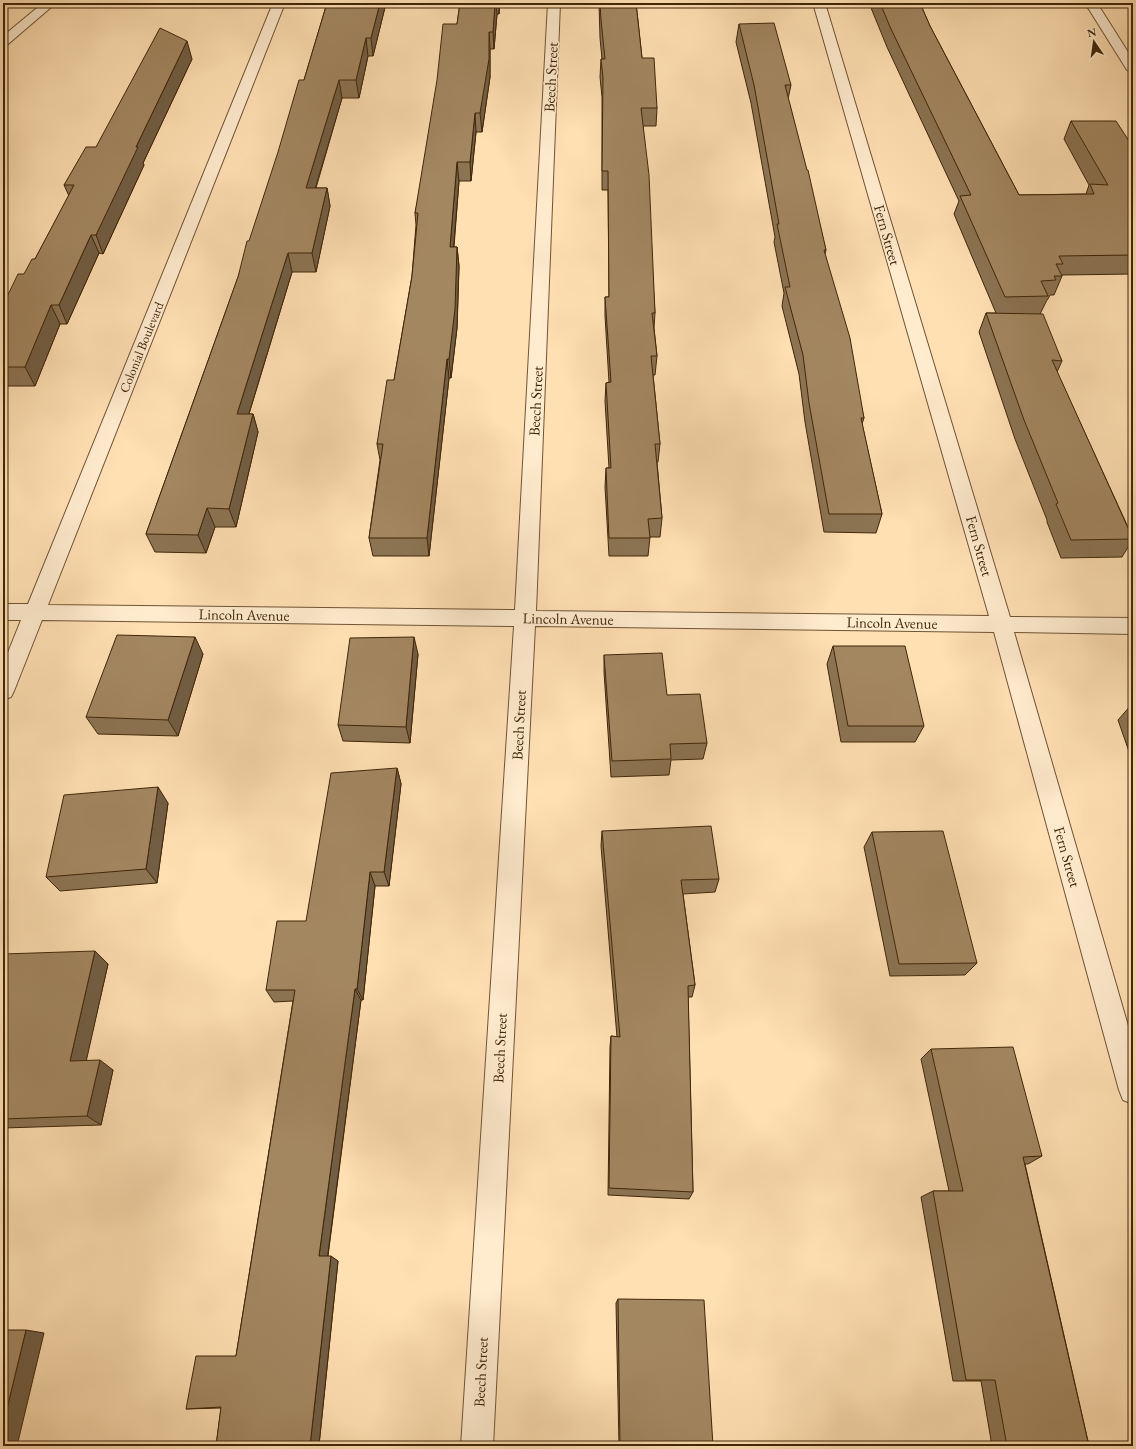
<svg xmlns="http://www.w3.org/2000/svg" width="1136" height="1449" font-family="'EB Garamond',serif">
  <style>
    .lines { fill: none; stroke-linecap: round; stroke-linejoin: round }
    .street-casing { stroke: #705433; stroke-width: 2 }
    .street { fill: #ffebce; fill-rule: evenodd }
    .wall { fill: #8c7453; stroke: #402608 }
    .shaded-wall { fill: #725e44; stroke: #402608 }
    .building { fill: #a38761; stroke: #402608 }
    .labels { text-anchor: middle; stroke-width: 3.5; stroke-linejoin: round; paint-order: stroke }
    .far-street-label { font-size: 13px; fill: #402608; stroke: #ffebce }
    .street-label { font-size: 15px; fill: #402608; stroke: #ffebce }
  </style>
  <rect width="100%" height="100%" fill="#ffe0b3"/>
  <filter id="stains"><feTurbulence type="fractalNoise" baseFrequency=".005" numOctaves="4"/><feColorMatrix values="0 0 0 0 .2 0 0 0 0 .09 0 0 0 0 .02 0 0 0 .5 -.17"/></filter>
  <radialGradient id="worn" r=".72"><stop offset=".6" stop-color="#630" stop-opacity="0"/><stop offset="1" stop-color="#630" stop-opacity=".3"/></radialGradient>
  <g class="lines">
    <g class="street-casing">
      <g id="street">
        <polygon points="43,3 56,3 7,45 3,46 3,36"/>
        <polygon points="273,3 285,3 48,605 515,610 548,3 560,3 536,611 989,616 813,3 825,3 1010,617 1133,618 1133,634 1014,632 1133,1043 1133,1104 1123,1100 1119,1090 994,632 535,626 493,1446 461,1446 514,626 42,620 14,691 11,697 3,700 3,665 21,620 3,620 3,604 28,604"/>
        <polygon points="1085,3 1097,3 1133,60 1133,74 1127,70"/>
      </g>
    </g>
    <use href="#street" class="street"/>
  </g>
  <g class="wall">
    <polygon points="327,3 386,3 373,56 368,56 359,98 342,98 316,188 327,188 330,206 316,272 292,272 249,414 253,414 258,432 236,527 215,527 206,553 155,552 146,534 238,277 304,80"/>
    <polygon points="460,3 500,3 499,14 497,14 494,49 490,49 490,77 482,132 476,132 471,181 459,181 454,247 457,247 459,266 457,328 451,378 449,378 429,556 373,556 369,538 380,460 377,444 394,380 412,276 416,225 415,213 457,24"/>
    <polygon points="599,3 636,3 642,58 657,108 656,126 643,126 655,313 654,328 657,356 655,375 653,375 660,444 658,462 657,462 662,518 660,537 650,537 648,556 609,556 605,487 606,468 609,468 605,401 606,383 609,382 605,316 605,297 609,297 608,190 602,190 602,97 600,77 601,59 602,59 600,38"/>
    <polygon points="869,3 920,3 930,26 1019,195 1086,194 1089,185 1064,139 1071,121 1133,147 1133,274 1062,275 1062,276 1054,295 1050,295 1048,299 1047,300 1040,314 1062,361 1057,372 1133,538 1133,539 1122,557 1061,558 1047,522 1047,520 1015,439 979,332 986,313 996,313 954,214 959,201 887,47"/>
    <polygon points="739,24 791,85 788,99 826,250 825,254 864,418 862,424 882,514 876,533 824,532 805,422 799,374 782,306 784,293 774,242 775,237 751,103 736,42"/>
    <polygon points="192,59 143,163 144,165 103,254 99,253 67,324 60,324 35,386 3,386 3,305 35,259 69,196 64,185 96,147"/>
    <polygon points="833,646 924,726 915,742 841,742 827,664"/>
    <polygon points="203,654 178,736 98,734 86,717"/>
    <polygon points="418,654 410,743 343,741 338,725"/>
    <polygon points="604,655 667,695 707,743 703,759 671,760 669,775 611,777 604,672"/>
    <polygon points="1132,704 1133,704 1133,763 1118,720"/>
    <polygon points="397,768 401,784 389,886 375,886 363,1000 361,1000 328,1256 338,1261 319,1445 311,1446 216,1446 221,1408 186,1409 236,1356 293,1001 274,1002 266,990"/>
    <polygon points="168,803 157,883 60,891 46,877"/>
    <polygon points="602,831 719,879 715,892 683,894 695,985 692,997 688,997 693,1192 689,1199 608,1195 610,1047 611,1036 617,1037 601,846"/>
    <polygon points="872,832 977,963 965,975 890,976 864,847"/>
    <polygon points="3,954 108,964 86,1060 113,1070 101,1125 3,1128"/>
    <polygon points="931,1049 1042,1156 1028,1164 1025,1164 1088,1441 1097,1446 992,1446 981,1381 953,1381 921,1197 933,1191 949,1191 921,1059"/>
    <polygon points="618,1299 713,1446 619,1446 616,1303"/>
  </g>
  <g class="shaded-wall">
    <polygon points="380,3 386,3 373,56 371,38"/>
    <polygon points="495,3 496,3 497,14 494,49 493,32"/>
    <polygon points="499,3 500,3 499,14"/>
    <polygon points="489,32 490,49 490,77 482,132 480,113"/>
    <polygon points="366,38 368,56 359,98 356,80"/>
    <polygon points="187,41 192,59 143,163 144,165 103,254 96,235 136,147"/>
    <polygon points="339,80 342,98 310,206 306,188"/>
    <polygon points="475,113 476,132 471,181 470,162"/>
    <polygon points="457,162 459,181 452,266 450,247"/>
    <polygon points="327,188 330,206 316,272 312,253"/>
    <polygon points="91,235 99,253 67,324 59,305"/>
    <polygon points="457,247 459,266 457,328 451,378 449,359"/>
    <polygon points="288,253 292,272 243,433 237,414"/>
    <polygon points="51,305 60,324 35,386 25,367"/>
    <polygon points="447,359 449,378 429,556 427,538"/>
    <polygon points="253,414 258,432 236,527 229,509"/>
    <polygon points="207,508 215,527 206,553 198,535"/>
    <polygon points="195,637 203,654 178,736 168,720"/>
    <polygon points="414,637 418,654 410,743 406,727"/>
    <polygon points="397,768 401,784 389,886 384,872"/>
    <polygon points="158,787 168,803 157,883 146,869"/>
    <polygon points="370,872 375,886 363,1000 357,989"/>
    <polygon points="95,951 108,964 84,1071 70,1061"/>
    <polygon points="355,989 361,1000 327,1261 319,1256"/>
    <polygon points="100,1060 113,1070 101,1125 87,1116"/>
    <polygon points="331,1256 338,1261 319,1445 310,1446"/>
    <polygon points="26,1330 44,1333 17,1446 3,1446 3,1425"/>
  </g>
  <g class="building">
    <polygon points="327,3 380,3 371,38 366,38 356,80 339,80 306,188 327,188 312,253 288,253 237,414 253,414 229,509 207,508 198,535 146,534 238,277 247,241 249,241 278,152 299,80 304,80"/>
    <polygon points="460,3 495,3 493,32 489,32 489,59 480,113 475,113 470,162 457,162 450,247 457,247 455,309 449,359 447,359 427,538 369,538 383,444 377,444 387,380 394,380 412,276 418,213 415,213 437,80 443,24 457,24"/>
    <polygon points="600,3 636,3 642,58 654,58 657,108 641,108 649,175 655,313 652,313 657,356 651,356 660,444 655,444 662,518 648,519 650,538 609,538 606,468 611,468 606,383 611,382 605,297 609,297 608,171 602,171 603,78 601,59 605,59 601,20"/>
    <polygon points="880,3 920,3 930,26 1019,195 1094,194 1090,184 1108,185 1071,121 1116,121 1133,147 1133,255 1059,256 1063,264 1056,264 1062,276 1054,276 1056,280 1041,281 1048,296 1005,297 960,196 971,195 891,29"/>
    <polygon points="774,23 791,85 785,85 807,170 808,170 826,250 824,250 850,338 864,418 861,418 882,514 829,514 809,403 803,355 785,287 790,287 777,224 779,224 754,85 739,24"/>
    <polygon points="160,28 187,41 136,147 138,147 96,235 91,235 59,305 51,305 25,367 3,367 3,305 18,274 24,274 32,259 35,259 74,185 64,185 86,147 96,147"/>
    <polygon points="986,313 1043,314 1062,361 1052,360 1133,539 1071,540 1056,504 1058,503 1024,420"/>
    <polygon points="117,635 195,637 168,720 86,717"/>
    <polygon points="414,637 406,727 338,725 350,638"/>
    <polygon points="833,646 905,646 924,726 848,726"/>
    <polygon points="662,653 667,695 700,694 707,743 670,744 671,759 612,761 604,655"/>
    <polygon points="397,768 384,872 370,872 357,989 355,989 319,1256 331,1256 310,1446 216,1446 221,1407 186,1409 196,1356 236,1356 295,990 266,990 277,921 306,921 331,773"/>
    <polygon points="158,787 146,869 46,877 64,795"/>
    <polygon points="711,826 719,879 681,880 695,985 688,986 693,1192 609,1188 611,1036 620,1037 602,831"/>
    <polygon points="943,831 977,963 899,964 872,832"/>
    <polygon points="95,951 70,1061 100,1060 87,1116 3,1119 3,954"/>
    <polygon points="1013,1047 1042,1156 1023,1157 1088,1442 1096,1442 1097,1446 1007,1446 995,1380 966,1380 933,1191 963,1191 931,1049"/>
    <polygon points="618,1299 704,1300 713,1446 620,1446"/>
    <polygon points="3,1330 26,1330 3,1425"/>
  </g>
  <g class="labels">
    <g class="far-street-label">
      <text transform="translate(141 347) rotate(-68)" y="5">Colonial Boulevard</text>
    </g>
    <g class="street-label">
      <text transform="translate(551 77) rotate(-87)" y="5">Beech Street</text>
      <text transform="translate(887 235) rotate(74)" y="5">Fern Street</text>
      <text transform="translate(536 401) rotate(-87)" y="5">Beech Street</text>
      <text transform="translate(979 546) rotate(74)" y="5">Fern Street</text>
      <text transform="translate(244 615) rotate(1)" y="5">Lincoln Avenue</text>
      <text transform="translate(568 619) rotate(1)" y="5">Lincoln Avenue</text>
      <text transform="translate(892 623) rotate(1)" y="5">Lincoln Avenue</text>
      <text transform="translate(519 725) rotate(-87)" y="5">Beech Street</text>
      <text transform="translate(1067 857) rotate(74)" y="5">Fern Street</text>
      <text transform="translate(500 1048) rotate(-87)" y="5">Beech Street</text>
      <text transform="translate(481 1372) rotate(-87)" y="5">Beech Street</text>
    </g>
  </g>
  <rect width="1136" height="1449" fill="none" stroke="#ffe0b3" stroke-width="16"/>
  <rect x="4" y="4" width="1128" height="1441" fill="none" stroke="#402608" stroke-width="2"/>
  <rect x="8" y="8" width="1120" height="1433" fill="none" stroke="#402608"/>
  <g transform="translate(1094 42) rotate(347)" stroke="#ffebce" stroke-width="3" paint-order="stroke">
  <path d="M0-3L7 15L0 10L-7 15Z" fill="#402608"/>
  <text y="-6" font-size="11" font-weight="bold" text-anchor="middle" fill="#402608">N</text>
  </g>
  <rect width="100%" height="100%" filter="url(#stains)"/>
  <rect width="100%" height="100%" fill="url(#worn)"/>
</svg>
